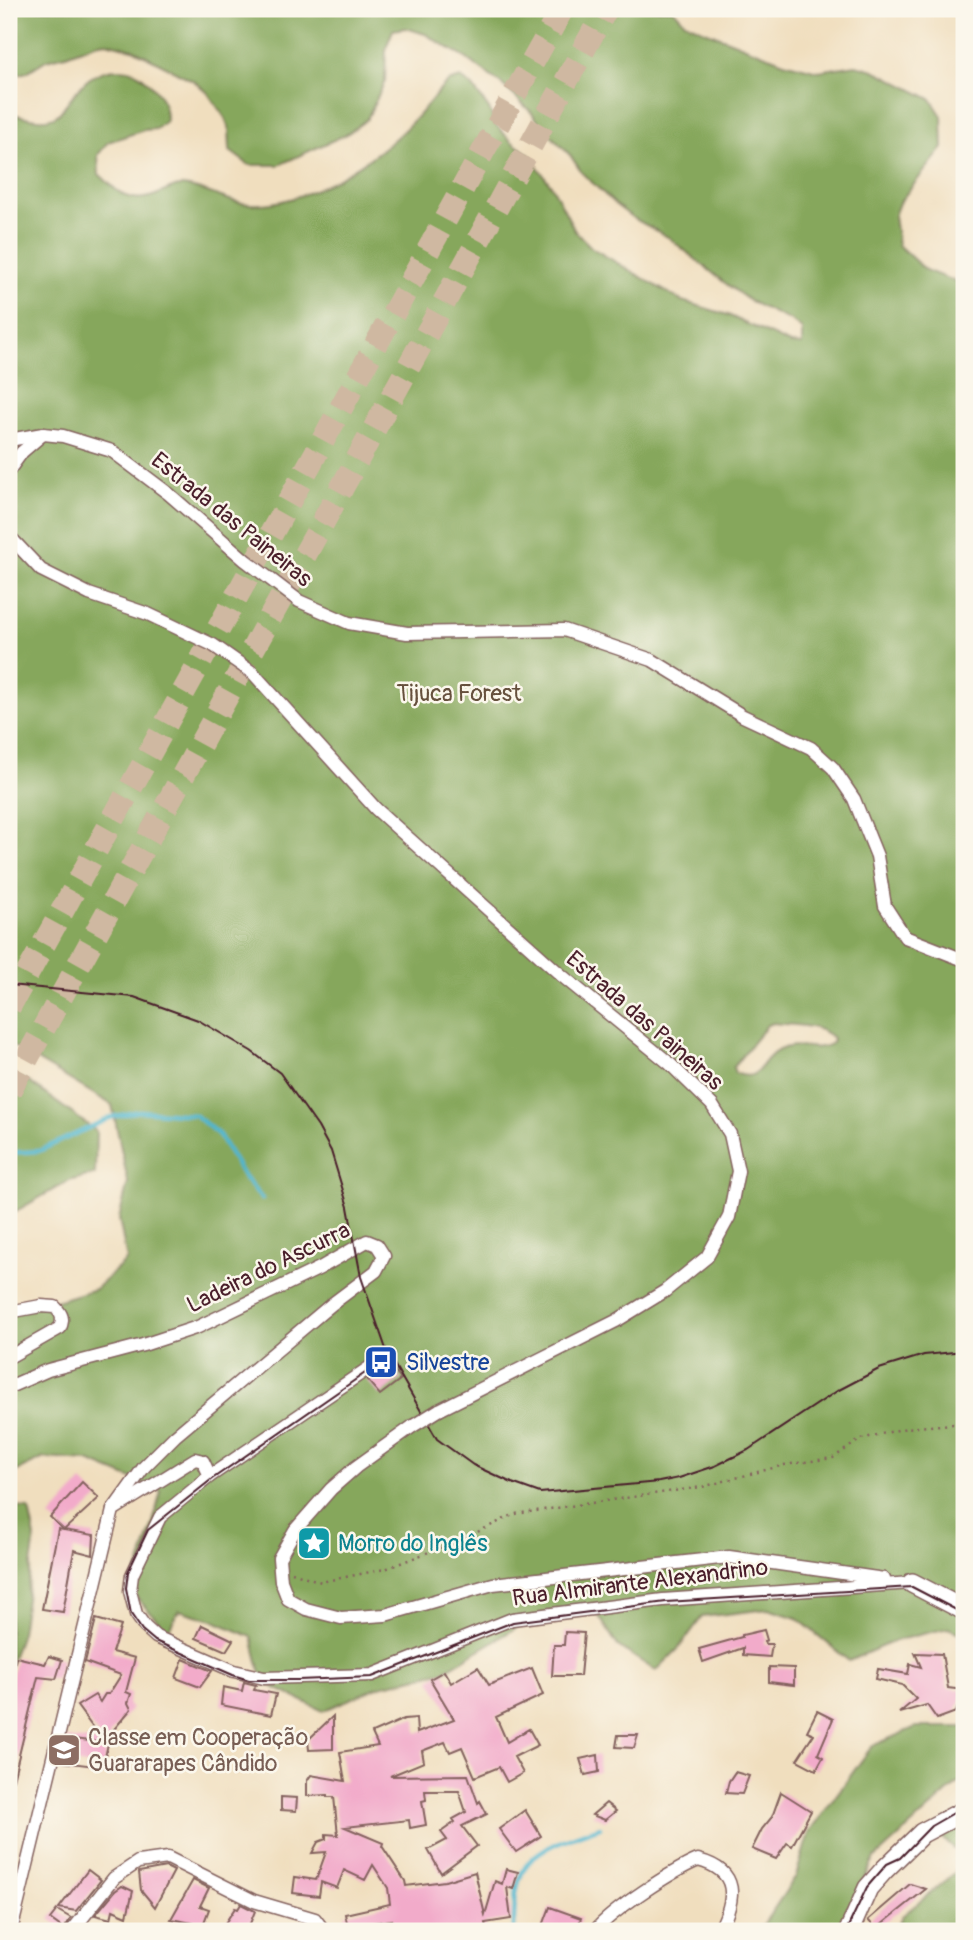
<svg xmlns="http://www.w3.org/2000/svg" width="973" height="1940" font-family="Pangolin,sans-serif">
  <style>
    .forest { fill: #86a75c; stroke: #686344; stroke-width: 2; fill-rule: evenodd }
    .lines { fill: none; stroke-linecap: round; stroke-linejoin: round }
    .stream { stroke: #50b6ce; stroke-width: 4.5 }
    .building { fill: #f2abca }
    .highway-tunnel { stroke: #cfb8a1; stroke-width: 24; stroke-dasharray: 24 12; stroke-linecap: butt }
    .street-casing { stroke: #84625e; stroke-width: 15 }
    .secondary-casing { stroke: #84625e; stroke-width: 22 }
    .path { stroke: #84625e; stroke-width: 2.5; stroke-dasharray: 2 5; stroke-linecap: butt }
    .street { stroke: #fff; stroke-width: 12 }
    .secondary { stroke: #fff; stroke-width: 19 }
    .tram { stroke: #4a1f2b; stroke-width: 2 }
    .street-bridge-casing { stroke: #84625e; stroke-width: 15; stroke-linecap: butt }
    .street-bridge { stroke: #fff; stroke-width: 12 }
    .labels { text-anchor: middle; stroke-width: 5; stroke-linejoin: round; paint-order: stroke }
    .street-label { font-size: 23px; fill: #4a1f2b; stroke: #fbf7ec }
    .park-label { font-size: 23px; fill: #66503d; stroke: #fbf7ec }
    .transit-label { font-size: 23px; fill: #164399; stroke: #fbf7ec; text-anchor: start }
    .culture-label { font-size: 23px; fill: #0d838f; stroke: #fbf7ec; text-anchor: start }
    .education-label { font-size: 23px; fill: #785e54; stroke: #fbf7ec; text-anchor: start }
  </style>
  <rect width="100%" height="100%" fill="#fbf7ec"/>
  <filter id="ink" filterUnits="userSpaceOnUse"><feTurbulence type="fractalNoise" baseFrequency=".0143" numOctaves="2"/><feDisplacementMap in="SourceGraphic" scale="14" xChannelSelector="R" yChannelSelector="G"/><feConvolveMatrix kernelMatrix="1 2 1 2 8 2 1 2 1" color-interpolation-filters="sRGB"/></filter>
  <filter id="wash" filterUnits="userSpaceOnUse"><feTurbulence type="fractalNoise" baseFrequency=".00686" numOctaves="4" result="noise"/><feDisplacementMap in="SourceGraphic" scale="28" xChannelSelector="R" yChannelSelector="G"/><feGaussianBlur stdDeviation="1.57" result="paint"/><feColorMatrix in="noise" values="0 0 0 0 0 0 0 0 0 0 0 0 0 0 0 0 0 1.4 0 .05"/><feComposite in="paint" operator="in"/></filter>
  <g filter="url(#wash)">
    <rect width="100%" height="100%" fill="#f0debe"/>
    <g class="forest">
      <path d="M9 9H673L685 22 705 31 784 62 818 71 856 65 874 70 931 99 942 116 943 148 899 203 894 216 898 245 925 270 964 285V1635L948 1628 894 1641 849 1661 797 1618 768 1609 702 1617 679 1648 656 1671 618 1646 597 1613 526 1622 444 1671 380 1686 323 1711 263 1682 252 1637 212 1620 179 1610 168 1631 131 1592 152 1526 161 1491 88 1461 44 1458 9 1475V1310L36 1307 95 1289 127 1260 119 1219 128 1182 112 1105 15 1047H9V113C23 116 44 124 57 115 61 113 64 106 67 103 82 83 94 69 120 69 129 69 138 72 145 79 159 92 166 101 166 121L156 129 144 130 108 142 98 155 99 174C121 195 131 207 163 192 170 189 176 185 183 186 206 188 227 203 250 204 304 207 376 160 412 122 425 109 434 95 448 82L461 78 472 86 489 109 496 125 511 141 529 155 553 188 575 231 592 248 682 301 728 315 790 344 802 345V329L791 321 751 302 725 283 668 237 633 218 616 205 582 173 570 155 545 130 531 112 504 86 467 59 425 34 406 28 393 30 386 48 385 81 367 119 347 134 279 165H249L230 151 229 127 225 118 207 92 194 81 133 49 106 42 95 44 66 55 46 60 27 72 9 77ZM773 1023C792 1025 819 1024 833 1038L832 1043C815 1054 798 1040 779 1050 759 1059 762 1084 735 1073L733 1067 767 1025Z"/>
      <polygon points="9,1074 29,1082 96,1131 95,1174 69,1181 9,1215"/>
      <polygon points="9,1505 29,1509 35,1538 21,1633 9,1667"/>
      <polygon points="916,1727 964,1727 964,1782 957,1784 875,1858 858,1890 842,1931 759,1931 796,1876 809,1833 872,1746"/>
      <polygon points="964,1813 964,1931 896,1931 902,1916 956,1872 959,1853 934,1831"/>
    </g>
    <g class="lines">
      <g class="stream">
        <polyline points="9,1153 39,1151 112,1117 139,1111 195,1115 219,1135 243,1176 262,1199"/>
        <path d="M514 1931C513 1854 533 1851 600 1827"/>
      </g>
    </g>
    <g id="blocks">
      <g class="building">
        <polygon points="389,1365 401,1379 380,1395 367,1380"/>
        <polygon points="82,1482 99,1498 64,1530 50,1517"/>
        <polygon points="58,1529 94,1535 93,1555 74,1550 63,1612 42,1609"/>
        <polygon points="96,1619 121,1626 112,1652 135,1658 126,1692 131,1694 128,1703 131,1709 110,1734 103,1767 62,1762 67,1738 104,1743 77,1706 95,1695 100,1702 105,1694 109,1694 121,1675 85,1662"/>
        <polygon points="202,1625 233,1640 226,1651 196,1638"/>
        <polygon points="764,1630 767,1640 764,1641 765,1644 772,1644 770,1657 743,1655 743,1648 703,1662 699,1649 742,1637 742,1635"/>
        <polygon points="565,1632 584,1633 580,1676 552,1676 554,1645 564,1645"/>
        <polygon points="915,1653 942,1654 948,1688 964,1690 956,1712 937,1719 927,1705 899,1713 916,1699 902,1685 876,1679 878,1669 908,1674 910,1664 921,1667"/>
        <polygon points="49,1656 62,1660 56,1679 38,1677 13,1780 9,1780 9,1690 16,1657 45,1664"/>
        <polygon points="183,1659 212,1671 200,1687 176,1678"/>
        <polygon points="478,1667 489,1685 532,1668 543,1695 496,1717 507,1742 529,1729 538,1745 514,1757 523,1773 507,1782 499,1767 475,1777 462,1747 450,1752 445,1742 422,1751 424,1762 390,1776 468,1775 478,1803 480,1801 487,1814 462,1826 477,1846 441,1873 428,1850 447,1840 441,1832 455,1822 453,1819 466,1812 459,1791 425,1791 426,1800 422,1801 426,1825 410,1828 409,1820 345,1827 383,1843 382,1846 405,1881 406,1886 445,1881 475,1872 485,1915 495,1881 502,1884 506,1869 518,1872 513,1889 507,1887 511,1919 485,1923 487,1931 393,1931 392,1920 348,1927 345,1914 390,1904 388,1888 373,1865 365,1880 344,1870 337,1888 321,1882 319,1896 293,1893 295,1877 316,1880 326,1852 312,1853 318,1842 326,1839 326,1834 338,1835 334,1797 327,1797 327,1795 307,1796 307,1781 311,1775 345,1781 340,1752 378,1746 372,1733 404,1719 416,1718 417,1733 454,1719 430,1679 444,1671 451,1683"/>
        <polygon points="769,1667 794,1668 794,1685 769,1682"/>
        <polygon points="244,1682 256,1685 254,1690 276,1694 271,1715 221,1705 223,1687 242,1691"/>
        <polygon points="817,1711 833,1719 818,1754 823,1757 816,1770 797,1760 814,1734 807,1731"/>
        <polygon points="333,1716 333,1749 309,1750 308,1740"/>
        <polygon points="618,1735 638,1735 634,1748 616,1747"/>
        <polygon points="598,1755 599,1772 585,1775 580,1759"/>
        <polygon points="735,1772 749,1776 742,1794 726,1793 729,1781"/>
        <polygon points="781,1792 811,1811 792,1846 787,1843 776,1859 752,1849 762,1829 772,1817"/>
        <polygon points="281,1797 297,1798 296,1811 281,1810"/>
        <polygon points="606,1803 616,1811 605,1820 592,1815"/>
        <polygon points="525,1810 541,1836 516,1852 499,1829"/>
        <polygon points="166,1867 174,1871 155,1907 141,1890 139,1872"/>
        <polygon points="88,1870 101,1880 76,1911 59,1908"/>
        <polygon points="193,1880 209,1888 200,1906 209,1909 203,1925 171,1919"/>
        <polygon points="910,1884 926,1889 876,1929 868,1920"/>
        <polygon points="122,1886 133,1891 127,1916 113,1910 111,1919 95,1915 115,1891"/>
        <polygon points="241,1904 255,1911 247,1931 220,1931 235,1908 238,1909"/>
        <polygon points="550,1907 581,1918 576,1931 541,1931"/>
        <polygon points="57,1910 71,1918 64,1929 50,1919"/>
      </g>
    </g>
  </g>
  <g filter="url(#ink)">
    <use href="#blocks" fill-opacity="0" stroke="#84625e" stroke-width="2"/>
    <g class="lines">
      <g class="highway-tunnel">
        <polyline points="9,1007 562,9"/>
        <polyline points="9,1091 606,9"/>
      </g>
      <g class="street-casing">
        <g id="street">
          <polyline points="9,440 43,434 63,436 112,451 169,494 245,560 299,601 349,623 407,633 564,630 652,660 743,716 811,748 833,768 854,799 877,856 885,906 905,937 964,960"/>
          <polyline points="9,470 22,452 43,434"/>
          <polyline points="9,536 41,570 89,594 148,614 213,645 253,673 376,809 561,975 669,1063 712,1105 730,1134 738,1171 729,1217 707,1257 665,1291 616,1321 439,1410"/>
          <path d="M9 1312 41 1306 55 1307C62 1314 64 1319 60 1328L9 1357"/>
          <polyline points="385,1357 210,1476 160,1517 132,1575 130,1591 136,1614 145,1627 156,1637 234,1671 264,1678 372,1675 512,1619 663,1600 912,1583"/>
          <polyline points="9,1387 48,1370 143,1345 198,1327 320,1268 367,1241 377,1245 384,1256 376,1271 332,1304 175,1436 144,1467 113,1510"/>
          <polyline points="413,1426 356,1467 331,1489 295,1530 279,1558 281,1581 288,1599 306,1609 341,1618 385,1615 493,1584 729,1557 884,1579"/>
          <polyline points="11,1931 113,1510 195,1459 203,1461 210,1476"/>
          <polyline points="72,1931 114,1878 138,1862 168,1858 254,1901 315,1919 324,1931"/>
          <path d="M595 1931C612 1910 672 1871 698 1860 740 1871 736 1899 719 1931"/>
        </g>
      </g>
      <g class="secondary-casing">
        <g id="secondary">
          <polyline points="912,1583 964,1610"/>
          <polyline points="849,1931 868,1888 884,1870 922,1833 964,1811"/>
        </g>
      </g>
      <polyline class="path" points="292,1572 321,1582 385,1569 465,1538 515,1514 702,1487 784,1465 833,1458 861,1439 906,1428 953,1424 964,1426"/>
      <use href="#street" class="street"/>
      <use href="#secondary" class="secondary"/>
      <g class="tram">
        <polyline points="9,985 134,997 198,1020 251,1051 280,1073 318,1127 331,1151 348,1207 361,1277 387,1352 437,1439 473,1465 512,1483 540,1493 659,1482 679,1478 715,1466 748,1450 837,1391 879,1369 924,1355 964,1351"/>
        <polyline points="381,1362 212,1479 148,1530 128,1572 126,1588 131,1614 142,1630 155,1641 233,1675 249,1680 298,1680 372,1677 513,1622 666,1602 912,1587 964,1614"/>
        <polyline points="846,1931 867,1887 887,1864 900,1858 931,1826 964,1807"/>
      </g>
      <g class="street-bridge-casing">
        <polyline id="street-bridge" points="413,1426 439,1410"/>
      </g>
      <use href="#street-bridge" class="street-bridge"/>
    </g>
  </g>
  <defs>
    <g id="bus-square" transform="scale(1.75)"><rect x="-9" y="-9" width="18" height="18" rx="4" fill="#1a4fb4" stroke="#fbf7ec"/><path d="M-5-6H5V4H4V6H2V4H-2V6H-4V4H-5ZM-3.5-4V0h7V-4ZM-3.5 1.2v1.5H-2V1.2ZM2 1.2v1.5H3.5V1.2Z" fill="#fff"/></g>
    <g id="sight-square" transform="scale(1.75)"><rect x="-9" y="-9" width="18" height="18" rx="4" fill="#0f9aa8" stroke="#fbf7ec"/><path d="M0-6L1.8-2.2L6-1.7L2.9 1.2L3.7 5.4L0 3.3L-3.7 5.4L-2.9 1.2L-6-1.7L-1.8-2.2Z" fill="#fff"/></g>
    <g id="school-square" transform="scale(1.75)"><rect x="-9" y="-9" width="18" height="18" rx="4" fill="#8d6e63" stroke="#fbf7ec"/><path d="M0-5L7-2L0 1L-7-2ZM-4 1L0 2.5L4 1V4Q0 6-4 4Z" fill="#fff"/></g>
  </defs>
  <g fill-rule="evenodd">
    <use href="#bus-square" x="381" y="1362"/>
    <use href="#sight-square" x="314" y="1543"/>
    <use href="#school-square" x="64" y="1750"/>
  </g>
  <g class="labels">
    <g class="street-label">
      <text transform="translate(232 519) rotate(39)" y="8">Estrada das Paineiras</text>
      <text transform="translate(645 1020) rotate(41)" y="8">Estrada das Paineiras</text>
      <text transform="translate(268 1267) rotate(-26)" y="8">Ladeira do Ascurra</text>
      <text transform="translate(640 1582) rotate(-7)" y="8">Rua Almirante Alexandrino</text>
    </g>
    <g class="park-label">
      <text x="459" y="701">Tijuca Forest</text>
    </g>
    <g class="transit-label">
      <text x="406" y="1370">Silvestre</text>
    </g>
    <g class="culture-label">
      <text x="338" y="1551">Morro do Inglês</text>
    </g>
    <g class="education-label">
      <text x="88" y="1745">Classe em Cooperação<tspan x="88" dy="26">Guararapes Cândido</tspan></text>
    </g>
  </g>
  <rect width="973" height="1940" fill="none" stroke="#fbf7ec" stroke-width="35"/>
</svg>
